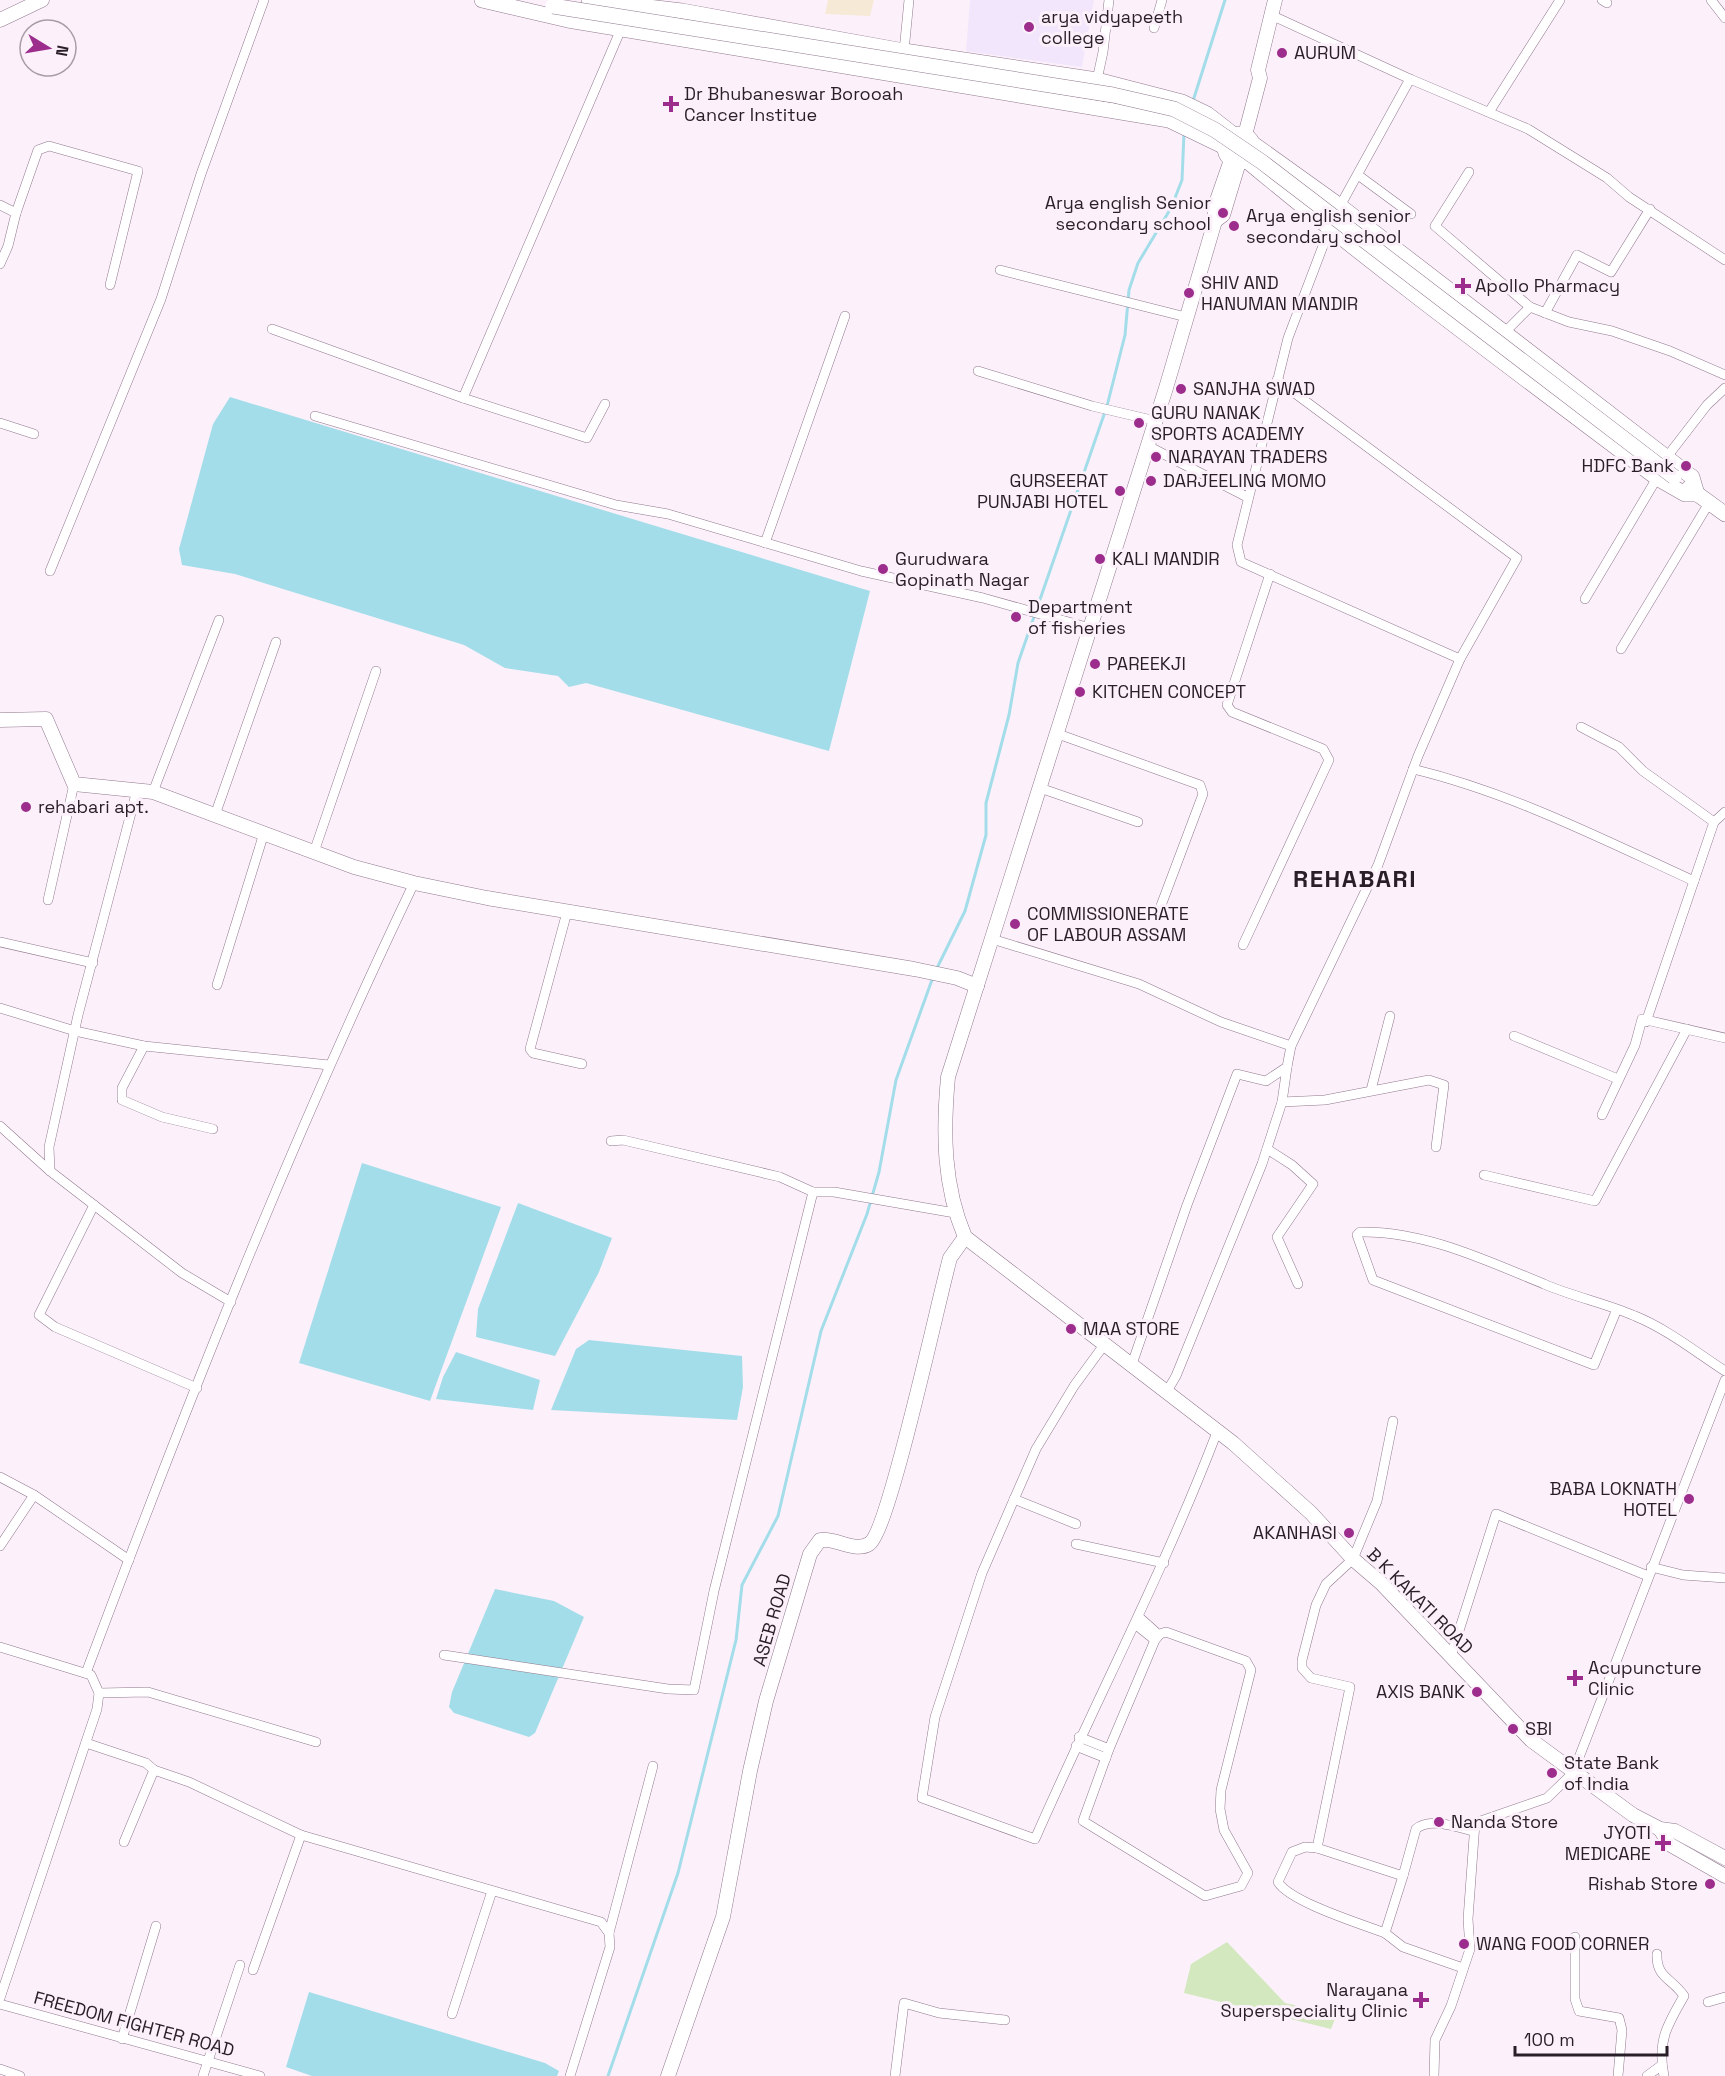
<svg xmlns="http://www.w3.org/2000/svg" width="1725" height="2076" font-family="'Space Grotesk',sans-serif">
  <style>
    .commercial { fill: #f6e9d5 }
    .education { fill: #f1e6fb }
    .green { fill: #d3e8be }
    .water { fill: #a3dde9 }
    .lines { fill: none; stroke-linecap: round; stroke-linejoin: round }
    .stream { stroke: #a3dde9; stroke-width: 3 }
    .street-casing { stroke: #91788f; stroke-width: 10 }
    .secondary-casing { stroke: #91788f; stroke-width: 15 }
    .primary-casing { stroke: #91788f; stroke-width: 16 }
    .street { stroke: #fff; stroke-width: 9 }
    .secondary { stroke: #fff; stroke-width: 14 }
    .primary { stroke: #fff; stroke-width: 15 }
    .primary-bridge-casing { stroke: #91788f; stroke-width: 16; stroke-linecap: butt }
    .primary-bridge { stroke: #fff; stroke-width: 15 }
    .poi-dot { fill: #9c2d8c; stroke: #fcf1fb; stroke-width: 2 }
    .labels { text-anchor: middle; stroke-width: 6; stroke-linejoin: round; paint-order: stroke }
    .poi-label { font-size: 18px; fill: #291f28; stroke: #fcf1fb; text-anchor: start }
    .street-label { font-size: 18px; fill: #291f28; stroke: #fcf1fb }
    .district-label { font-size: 24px; font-weight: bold; letter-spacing: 1.5px; fill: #291f28; stroke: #fcf1fb }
  </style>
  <rect width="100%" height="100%" fill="#fcf1fb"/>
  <polygon class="commercial" points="828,0 874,0 870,16 825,14"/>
  <polygon class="education" points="970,0 1094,0 1082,67 966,51"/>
  <polygon class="green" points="1227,1942 1285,2003 1337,2014 1331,2029 1184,1993 1191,1964"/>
  <g class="water">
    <polygon points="230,397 870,591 829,751 586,683 569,687 558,676 505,668 464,645 235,574 182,565 179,549 213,424"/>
    <polygon points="362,1163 501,1207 430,1401 299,1363"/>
    <polygon points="518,1203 612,1238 599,1272 555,1356 476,1337 478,1309"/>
    <polygon points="589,1340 742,1356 743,1387 737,1420 551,1410 576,1349"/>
    <polygon points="456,1352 540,1380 533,1410 436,1399 443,1377"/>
    <polygon points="495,1589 554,1601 584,1617 535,1733 529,1737 454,1713 449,1707 452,1692"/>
    <polygon points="309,1992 545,2063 559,2071 557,2076 312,2076 286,2067"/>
  </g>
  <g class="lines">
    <g class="stream">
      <polyline points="1193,101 1225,0"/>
      <polyline points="937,968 965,911 986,835 986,803 1009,715 1018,663 1107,406 1125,335 1129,290 1138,263 1171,208 1182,180 1184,133"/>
      <polyline points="608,2076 678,1873 736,1640 742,1585 778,1516 821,1331 867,1214 879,1172 896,1080 933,977"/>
    </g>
    <g class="street-casing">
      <g id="street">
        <polyline points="1602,0 1607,3"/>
        <polyline points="1711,0 1725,18"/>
        <polyline points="1271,15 1410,79 1528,129 1607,178 1629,197 1725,260"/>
        <polyline points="1154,28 1162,0"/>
        <polyline points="904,51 909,0"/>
        <polyline points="1097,80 1103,52 1109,0"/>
        <polyline points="1489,112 1560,0"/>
        <polyline points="1469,172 1435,226 1530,307 1504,333"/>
        <polyline points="1358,175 1411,214"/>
        <polyline points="0,205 16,213"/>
        <polyline points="1340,206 1410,79"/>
        <polyline points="0,264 8,246 16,213 38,150 49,146 138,171 110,285"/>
        <polyline points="1000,270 1186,317"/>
        <polyline points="1530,307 1569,322 1612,331 1670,351 1725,375"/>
        <polyline points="1545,313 1577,255 1611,272 1650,209"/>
        <polyline points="272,329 463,398"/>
        <polyline points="978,371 1092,406 1156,421"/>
        <polyline points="1277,380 1517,558 1460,659"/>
        <polyline points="605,404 587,438 463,398 621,29"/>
        <polyline points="315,416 616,505 668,514 861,571 983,598 1090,628"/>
        <polyline points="0,423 34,434"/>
        <polyline points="1148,446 1247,497"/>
        <polyline points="1666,458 1707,405 1725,388"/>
        <polyline points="765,543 845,316"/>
        <polyline points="50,571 161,299 201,174 264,0"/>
        <polyline points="1585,599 1657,478"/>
        <polyline points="1621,649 1709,503"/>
        <polyline points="1581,727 1619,747 1643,771 1714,822"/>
        <polyline points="1058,734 1200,785 1203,794 1159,911"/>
        <path d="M1413 769C1512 793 1602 839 1694 881"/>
        <polyline points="1040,788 1138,822"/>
        <polyline points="137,790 78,1015 49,1147 50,1171 182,1273 231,1302"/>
        <polyline points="153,792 219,620"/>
        <polyline points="215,815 276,642"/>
        <polyline points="314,852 376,671"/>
        <polyline points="48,900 74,784"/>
        <polyline points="567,912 530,1049 533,1053 582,1064"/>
        <polyline points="992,939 1139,984 1221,1022 1291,1046"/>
        <polyline points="0,942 93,963"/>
        <polyline points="1243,945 1329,760 1323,749 1232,712 1227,705 1270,574"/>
        <polyline points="217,985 264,833"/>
        <polyline points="0,1008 75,1031 144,1046 329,1065"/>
        <polyline points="1646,1022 1714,822 1725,812"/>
        <polyline points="1514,1036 1618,1079"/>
        <polyline points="144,1046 122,1088 122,1100 162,1117 213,1129"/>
        <polyline points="1371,1090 1390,1016"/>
        <polyline points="1282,1102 1325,1100 1429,1080 1444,1085 1436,1147"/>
        <polyline points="1602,1115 1635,1045 1642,1019 1725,1038"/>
        <polyline points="0,1126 50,1171"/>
        <polyline points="611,1141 623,1140 780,1177 813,1192"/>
        <polyline points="1267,1149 1292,1165 1313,1184 1277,1237 1298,1284"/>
        <polyline points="1484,1175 1595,1201 1687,1029"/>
        <polyline points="94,1205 39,1315 55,1327 197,1388"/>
        <path d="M1617 1309 1594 1365 1373 1280 1357 1235 1360 1232C1425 1231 1485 1260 1544 1284 1574 1297 1605 1303 1635 1316 1667 1329 1696 1352 1725 1371"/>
        <path d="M1104 1345 1074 1386 1036 1449 982 1573 935 1717 922 1798 1035 1839C1095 1702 1164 1571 1217 1432"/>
        <polyline points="1131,1367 1187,1205 1237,1074 1266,1081 1287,1067 1291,1046 1378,865 1418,756 1460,659 1241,562 1237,545 1288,338 1329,230"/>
        <polyline points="1166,1393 1176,1376 1262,1164 1282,1102 1287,1067"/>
        <path d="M1393 1421 1377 1501 1353 1559 1326 1584 1316 1605 1302 1660V1668L1311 1678 1350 1687 1317 1848 1403 1876 1416 1829C1430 1817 1456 1827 1473 1831"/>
        <polyline points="0,1477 34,1495 129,1560"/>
        <polyline points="1014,1499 1076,1524"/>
        <polyline points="1076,1544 1164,1563"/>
        <polyline points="0,1546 34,1495"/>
        <polyline points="1651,1567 1683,1575 1725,1578"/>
        <polyline points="1139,1617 1159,1635"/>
        <polyline points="1135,1624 1155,1640"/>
        <polygon points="1166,1632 1246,1661 1251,1670 1221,1790 1220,1809 1224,1830 1248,1873 1241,1886 1205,1896 1083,1821 1109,1749 1155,1640 1160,1634"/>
        <polyline points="0,1647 91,1675 99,1693 97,1709 0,1998"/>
        <polyline points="444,1655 668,1689 694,1690 714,1591 813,1192 834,1192 955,1213"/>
        <polyline points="1451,1656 1496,1514 1648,1576"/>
        <path d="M86 1673C186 1406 291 1140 414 883"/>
        <polyline points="99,1693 148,1692 316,1742"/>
        <polyline points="1079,1737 1109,1749"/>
        <polyline points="86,1743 146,1763 154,1770 124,1842"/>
        <polyline points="1076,1746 1106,1758"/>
        <polyline points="154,1770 189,1782 301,1835"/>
        <path d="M1317 1848 1305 1847 1292 1852 1278 1882C1290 1902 1361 1924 1385 1933"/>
        <polyline points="1403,1876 1385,1933 1403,1947 1463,1968"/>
        <polyline points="609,1933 653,1766"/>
        <polyline points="1575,1937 1575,1999 1579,2011 1619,2018 1622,2030 1618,2076"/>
        <path d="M1657 1954C1656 1978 1672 1978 1684 1996 1667 2025 1657 2042 1664 2076"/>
        <polyline points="253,1970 301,1835 601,1922 609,1933 610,1947 570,2076"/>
        <polyline points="1708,2002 1725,1997"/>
        <polyline points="0,2004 260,2076"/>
        <polyline points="452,2014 492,1891"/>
        <polyline points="122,2039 156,1926"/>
        <polyline points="0,2069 20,2076"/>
        <polyline points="203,2076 240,1965"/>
        <polyline points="895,2076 904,2003 939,2013 1005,2020"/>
        <polyline points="1434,2076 1435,2040 1451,2006 1470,1949 1468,1919 1475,1823 1547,1798 1573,1773 1725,1380"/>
        <polyline points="1647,2076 1662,2065"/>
      </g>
    </g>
    <g class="secondary-casing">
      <g id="secondary">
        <polyline points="0,20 42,0"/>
        <polyline points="1245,135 1260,78 1258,70 1275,0"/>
        <path d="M1231 160 1215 206V221L1166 388 948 1077C943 1132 943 1185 965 1237L1233 1443 1311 1513 1353 1559 1381 1583 1531 1740 1633 1815 1660 1829 1675 1831 1725 1858"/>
        <polyline points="1215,221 1223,215 1239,162"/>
        <polyline points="0,720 46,719 74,784 153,792 354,867 414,883 487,898 914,969 957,978 977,986"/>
        <polyline points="1660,1829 1669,1844 1725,1876"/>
        <path d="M668 2076 723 1917 750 1771 766 1701 810 1554 820 1540C835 1537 854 1553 869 1544 889 1532 939 1297 950 1258L965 1237"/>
      </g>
    </g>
    <g class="primary-casing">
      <g id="primary">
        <polyline points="482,0 568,20 1169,120 1225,147"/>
        <polyline points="589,0 682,11 904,51 1097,80 1182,102 1207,114 1234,135"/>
        <circle cx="1239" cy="148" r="14"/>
        <polyline points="1252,143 1340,206 1692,477 1697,494"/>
        <path d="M1246 160C1379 271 1519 374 1657 478L1685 494H1697"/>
        <polyline points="1689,488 1725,514"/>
      </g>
    </g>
    <use href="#street" class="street"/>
    <use href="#secondary" class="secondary"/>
    <use href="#primary" class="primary"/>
    <g class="primary-bridge-casing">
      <polyline id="primary-bridge" points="553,6 1113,95 1174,109 1215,130 1262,162 1674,477"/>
    </g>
    <use href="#primary-bridge" class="primary-bridge"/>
  </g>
  <g class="poi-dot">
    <circle cx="1029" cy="27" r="6"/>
    <circle cx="1282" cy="53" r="6"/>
    <path d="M668 95h6v6h6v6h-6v6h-6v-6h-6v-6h6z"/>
    <circle cx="1223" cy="213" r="6"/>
    <circle cx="1234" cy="226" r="6"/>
    <path d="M1460 277h6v6h6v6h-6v6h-6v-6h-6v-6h6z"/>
    <circle cx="1189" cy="293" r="6"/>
    <circle cx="1181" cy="389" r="6"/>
    <circle cx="1139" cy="423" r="6"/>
    <circle cx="1156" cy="457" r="6"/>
    <circle cx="1686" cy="466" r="6"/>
    <circle cx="1151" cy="481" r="6"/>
    <circle cx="1120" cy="491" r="6"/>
    <circle cx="1100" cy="559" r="6"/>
    <circle cx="883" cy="569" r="6"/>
    <circle cx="1016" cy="617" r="6"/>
    <circle cx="1095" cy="664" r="6"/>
    <circle cx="1080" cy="692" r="6"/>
    <circle cx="26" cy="807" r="6"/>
    <circle cx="1015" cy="924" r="6"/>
    <circle cx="1071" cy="1329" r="6"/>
    <circle cx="1689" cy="1499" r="6"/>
    <circle cx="1349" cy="1533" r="6"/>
    <path d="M1572 1669h6v6h6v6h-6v6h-6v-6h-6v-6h6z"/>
    <circle cx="1477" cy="1692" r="6"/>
    <circle cx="1513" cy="1729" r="6"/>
    <circle cx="1552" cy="1773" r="6"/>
    <circle cx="1439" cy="1822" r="6"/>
    <path d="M1660 1834h6v6h6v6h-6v6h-6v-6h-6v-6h6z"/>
    <circle cx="1710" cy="1884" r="6"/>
    <circle cx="1464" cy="1944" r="6"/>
    <path d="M1418 1991h6v6h6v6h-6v6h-6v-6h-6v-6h6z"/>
  </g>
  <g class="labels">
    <g class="poi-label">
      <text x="1041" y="23">arya vidyapeeth<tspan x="1041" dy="21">college</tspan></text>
      <text x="1294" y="59">AURUM</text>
      <text x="684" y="100">Dr Bhubaneswar Borooah<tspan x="684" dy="21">Cancer Institue</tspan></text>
      <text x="1211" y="209" text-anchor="end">Arya english Senior<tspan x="1211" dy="21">secondary school</tspan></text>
      <text x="1246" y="222">Arya english senior<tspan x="1246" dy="21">secondary school</tspan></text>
      <text x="1201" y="289">SHIV AND<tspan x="1201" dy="21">HANUMAN MANDIR</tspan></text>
      <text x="1475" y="292">Apollo Pharmacy</text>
      <text x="1193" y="395">SANJHA SWAD</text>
      <text x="1151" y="419">GURU NANAK<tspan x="1151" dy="21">SPORTS ACADEMY</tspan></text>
      <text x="1168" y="463">NARAYAN TRADERS</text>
      <text x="1674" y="472" text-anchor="end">HDFC Bank</text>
      <text x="1108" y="487" text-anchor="end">GURSEERAT<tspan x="1108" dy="21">PUNJABI HOTEL</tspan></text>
      <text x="1163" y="487">DARJEELING MOMO</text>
      <text x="895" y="565">Gurudwara<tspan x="895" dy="21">Gopinath Nagar</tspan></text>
      <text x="1112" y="565">KALI MANDIR</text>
      <text x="1028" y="613">Department<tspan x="1028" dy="21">of fisheries</tspan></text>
      <text x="1107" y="670">PAREEKJI</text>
      <text x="1092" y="698">KITCHEN CONCEPT</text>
      <text x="38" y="813">rehabari apt.</text>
      <text x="1027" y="920">COMMISSIONERATE<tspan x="1027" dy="21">OF LABOUR ASSAM</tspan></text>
      <text x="1083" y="1335">MAA STORE</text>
      <text x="1677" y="1495" text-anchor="end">BABA LOKNATH<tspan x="1677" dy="21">HOTEL</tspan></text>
      <text x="1337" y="1539" text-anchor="end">AKANHASI</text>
      <text x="1588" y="1674">Acupuncture<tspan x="1588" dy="21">Clinic</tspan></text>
      <text x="1465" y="1698" text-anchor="end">AXIS BANK</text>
      <text x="1525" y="1735">SBI</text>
      <text x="1564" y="1769">State Bank<tspan x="1564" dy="21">of India</tspan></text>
      <text x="1451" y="1828">Nanda Store</text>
      <text x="1651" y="1839" text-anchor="end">JYOTI<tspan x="1651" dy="21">MEDICARE</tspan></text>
      <text x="1698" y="1890" text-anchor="end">Rishab Store</text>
      <text x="1476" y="1950">WANG FOOD CORNER</text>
      <text x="1408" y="1996" text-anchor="end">Narayana<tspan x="1408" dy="21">Superspeciality Clinic</tspan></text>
    </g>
    <g class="street-label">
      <text transform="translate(1420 1601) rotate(45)" y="6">B K KAKATI ROAD</text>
      <text transform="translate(772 1620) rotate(-74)" y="6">ASEB ROAD</text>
      <text transform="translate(134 2024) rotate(15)" y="6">FREEDOM FIGHTER ROAD</text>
    </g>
    <g class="district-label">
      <text x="1355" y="887">REHABARI</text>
    </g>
  </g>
  <g transform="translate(48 48) rotate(101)"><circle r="28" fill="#fcf1fb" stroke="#a89da7" stroke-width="1.5"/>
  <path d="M0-4.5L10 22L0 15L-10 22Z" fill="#9c2d8c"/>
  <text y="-9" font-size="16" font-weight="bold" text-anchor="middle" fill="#291f28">N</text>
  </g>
  <path d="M1515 2046v9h152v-9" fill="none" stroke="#291f28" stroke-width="3"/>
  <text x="1524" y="2046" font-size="18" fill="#291f28" stroke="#fcf1fb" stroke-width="4.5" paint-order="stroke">100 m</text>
</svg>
